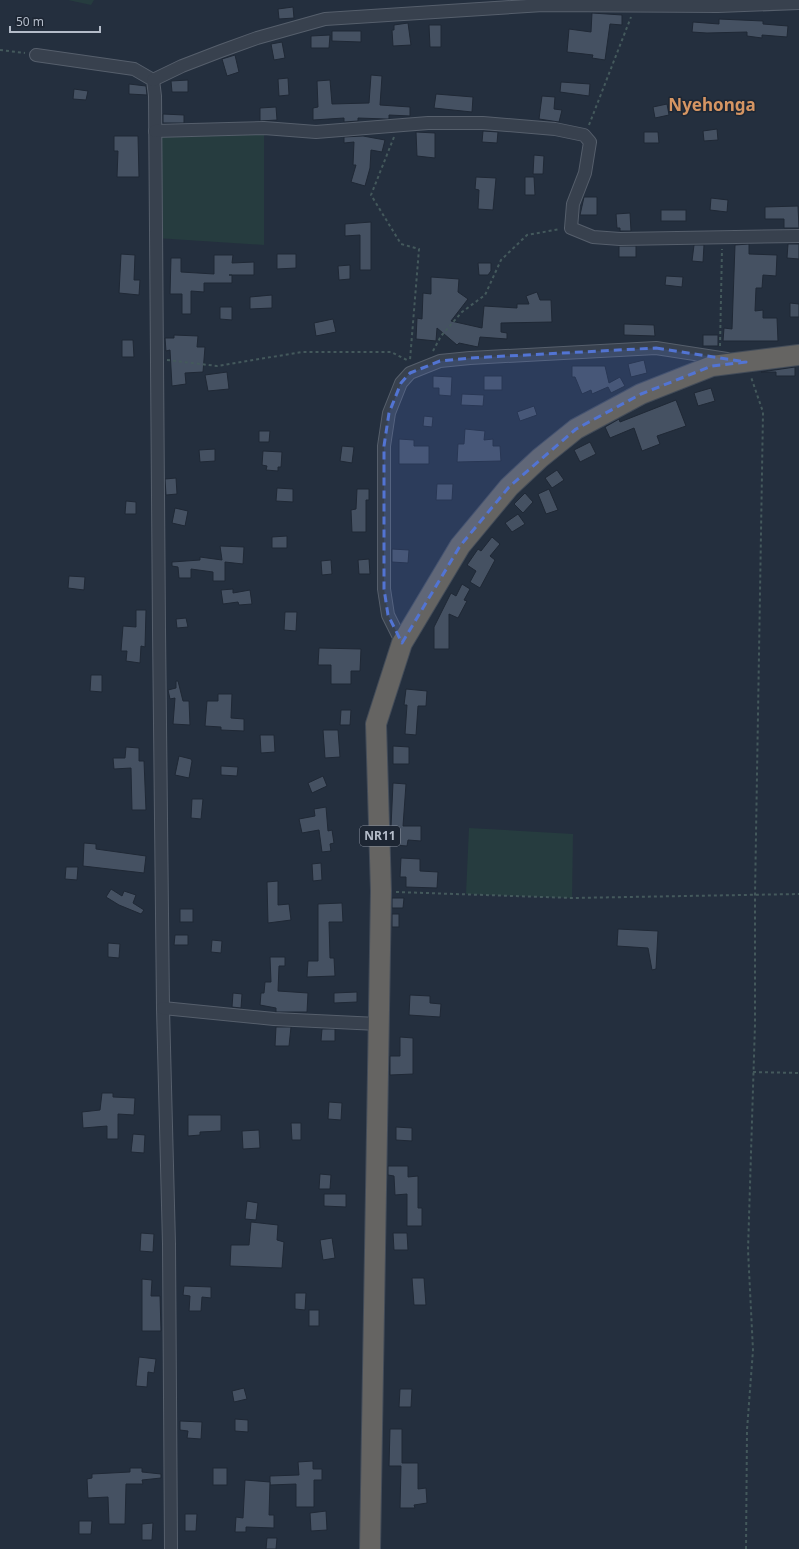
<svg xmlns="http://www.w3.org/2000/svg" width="799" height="1549" font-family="'Noto Sans',sans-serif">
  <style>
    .green { fill: #263c3f }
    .building { fill: #455162; stroke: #1f2835 }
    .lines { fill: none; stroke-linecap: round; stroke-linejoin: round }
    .minor-casing { stroke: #565f6c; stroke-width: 14 }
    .trunk-casing { stroke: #434c59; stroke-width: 22 }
    .path { stroke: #44595c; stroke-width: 2; stroke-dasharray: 3 3; stroke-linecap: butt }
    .minor { stroke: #38414e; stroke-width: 12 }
    .trunk { stroke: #656462; stroke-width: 20 }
    .marked { fill: #5274d3; fill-opacity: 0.2; stroke: #5274d3; stroke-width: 3; stroke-dasharray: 8 5; stroke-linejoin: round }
    .labels { text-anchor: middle; stroke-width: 3; stroke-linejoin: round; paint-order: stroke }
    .shield { fill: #1d2633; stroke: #878f9c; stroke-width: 1 }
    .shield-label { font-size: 12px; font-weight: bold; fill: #b4bcc9 }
    .district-label { font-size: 17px; font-weight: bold; fill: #d59563; stroke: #1d2633 }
  </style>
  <rect width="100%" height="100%" fill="#242f3e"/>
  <g class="green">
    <polygon points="68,0 94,0 91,5"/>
    <polygon points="264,128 264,245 156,238 155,131"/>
    <polygon points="469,828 573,834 572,898 466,894"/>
  </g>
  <g class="building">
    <polygon points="293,7 294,18 279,19 278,9"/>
    <polygon points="592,13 622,15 622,25 610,24 605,60 592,58 593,55 567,52 569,29 591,32"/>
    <polygon points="719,19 763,21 763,24 788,26 787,37 762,35 762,38 747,36 747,32 707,33 692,32 693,22 719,24"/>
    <polygon points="408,23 411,45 393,46 392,30 394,30 394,25"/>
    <polygon points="429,25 441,25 441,47 430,47"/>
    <polygon points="332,31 361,31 361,42 332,41"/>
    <polygon points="330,35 329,48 311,48 311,36"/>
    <polygon points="282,42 285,58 274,60 271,44"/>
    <polygon points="235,55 239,72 227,76 222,59"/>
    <polygon points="371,75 382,76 380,105 410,107 410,116 389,115 389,119 386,119 358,118 358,121 344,122 344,118 313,120 313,108 318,107 317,81 330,80 332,104 369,103"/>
    <polygon points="288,78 289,95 279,96 278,79"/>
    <polygon points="188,80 188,92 172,92 171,81"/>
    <polygon points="561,82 590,84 589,96 560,92"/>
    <polygon points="129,84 146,86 147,95 129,94"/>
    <polygon points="74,89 88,91 86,100 73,99"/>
    <polygon points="436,94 473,97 472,112 434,108"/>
    <polygon points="542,96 555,97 554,109 562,110 559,122 539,119"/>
    <polygon points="667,104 669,115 655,118 653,107"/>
    <polygon points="276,107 277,120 260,121 260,108"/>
    <polygon points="163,114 184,115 184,123 163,123"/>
    <polygon points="717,129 718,140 704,141 703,131"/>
    <polygon points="483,131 498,132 497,143 482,142"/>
    <polygon points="416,132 435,133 435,158 417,156"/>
    <polygon points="644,132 658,132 659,143 644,143"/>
    <polygon points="114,136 138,136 139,177 117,177 118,151 114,151"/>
    <polygon points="363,136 385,140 382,152 371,150 370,168 365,186 351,182 356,165 353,165 354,142 344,143 344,137"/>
    <polygon points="534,155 544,156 543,174 533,174"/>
    <polygon points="476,177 496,178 493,210 478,209 479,190 475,189"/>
    <polygon points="525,177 534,177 535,195 525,195"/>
    <polygon points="584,197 597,197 597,215 580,215"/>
    <polygon points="711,198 728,200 727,212 710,210"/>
    <polygon points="798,206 799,228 784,228 784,219 765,219 765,207"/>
    <rect x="661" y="210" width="25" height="11"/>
    <polygon points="630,213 631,231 620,231 620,228 617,228 616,214"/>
    <polygon points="371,222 371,270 360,270 360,235 345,236 345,224"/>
    <polygon points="749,244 749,254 777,255 776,276 763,275 762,288 756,288 755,311 763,310 763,318 777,318 778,341 723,341 724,328 732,329 735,245"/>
    <polygon points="788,244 799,244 799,259 787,258"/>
    <polygon points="694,245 704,245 703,262 692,261"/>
    <rect x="619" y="246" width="17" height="11"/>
    <polygon points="121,254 135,255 134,280 140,280 139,295 119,293"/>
    <polygon points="277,254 296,254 296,268 277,269"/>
    <polygon points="214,255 233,255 232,263 254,262 254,275 229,275 232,275 232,283 204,283 204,292 191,291 191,314 182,314 182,294 170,294 171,258 181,258 181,272 214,274"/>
    <polygon points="478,263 491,263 491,271 488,275 479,275"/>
    <polygon points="350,265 350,279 339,280 338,266"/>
    <polygon points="666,276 683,277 682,287 665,285"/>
    <polygon points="431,277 459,279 458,292 468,299 451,321 482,328 484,306 517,308 517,304 529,304 526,296 537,292 540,300 551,300 552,322 501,323 501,332 507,333 507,339 480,337 478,347 459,343 457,345 437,328 436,341 416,339 417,318 422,319 423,293 431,294"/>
    <polygon points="272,295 272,308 250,309 250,297"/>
    <polygon points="790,303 799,304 799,317 790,317"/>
    <polygon points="220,307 232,307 232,320 220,319"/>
    <polygon points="333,319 336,332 316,336 314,323"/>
    <polygon points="624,324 654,325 655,336 624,335"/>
    <polygon points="174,335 198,336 197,347 205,347 203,372 185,373 186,384 172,386 170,350 166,351 165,338 174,338"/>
    <rect x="703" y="335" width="15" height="11"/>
    <polygon points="122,340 133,340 134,357 122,357"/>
    <polygon points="644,360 647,373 631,377 628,364"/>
    <polygon points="572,366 605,366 609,383 620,377 625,386 611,393 608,387 592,394 591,390 582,394 575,377 572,377"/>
    <polygon points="795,367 795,376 776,376 776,372 761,372"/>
    <polygon points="227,372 229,389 208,391 205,375"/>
    <polygon points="433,376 452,377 451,396 439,395 439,388 433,388"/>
    <rect x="484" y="376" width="18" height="14"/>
    <polygon points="711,388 715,401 698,406 694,393"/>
    <polygon points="462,394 484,395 483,406 461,405"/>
    <polygon points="676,400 686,426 657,436 660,444 642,451 634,428 610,438 605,427 619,419 620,422"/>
    <polygon points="534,406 537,415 520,421 517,412"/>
    <polygon points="424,416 433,417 432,427 423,426"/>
    <polygon points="465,429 485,431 484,440 493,439 493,446 500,446 501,461 457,462 458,444 464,444"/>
    <polygon points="259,431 270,431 269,442 259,442"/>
    <polygon points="399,439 414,440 414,446 429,446 429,464 399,464"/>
    <polygon points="590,442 596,454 580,462 574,450"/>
    <polygon points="342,446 354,447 352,463 340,461"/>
    <polygon points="215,449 215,461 200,462 199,450"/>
    <polygon points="263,451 282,452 281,467 278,467 278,471 266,470 267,466 262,465"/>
    <polygon points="557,470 564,480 552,488 545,478"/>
    <polygon points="176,478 177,494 166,495 165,479"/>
    <polygon points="437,484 453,484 452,500 436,500"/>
    <polygon points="277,488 293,489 293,502 276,501"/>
    <polygon points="357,489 369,489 369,500 366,500 366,532 352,532 351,510 356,509"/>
    <polygon points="549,489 558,510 546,514 538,494"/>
    <polygon points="525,493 533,502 523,513 514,504"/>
    <polygon points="126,501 136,502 136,514 125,514"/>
    <polygon points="175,508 188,511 185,526 172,523"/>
    <polygon points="518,514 525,524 512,532 505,523"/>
    <polygon points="287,536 287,548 272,548 272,537"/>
    <polygon points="492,537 500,544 490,556 495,560 480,588 470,582 476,571 467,565 478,549 481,551"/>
    <polygon points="220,546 244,547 243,564 225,562 225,581 213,581 213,572 191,569 191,578 179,578 178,567 172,566 172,562 200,560 200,557 222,560"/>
    <polygon points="392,549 409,550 408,563 392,562"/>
    <polygon points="369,559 370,574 359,574 358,560"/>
    <polygon points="331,560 332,574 322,575 321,561"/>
    <polygon points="69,576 85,577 84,590 68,588"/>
    <polygon points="462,584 470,589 464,600 467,601 458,618 449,614 449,649 434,649 434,627 451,593 456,596"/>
    <polygon points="233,589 233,593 250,590 252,604 239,605 238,602 223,604 221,590"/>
    <polygon points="136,610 146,610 145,647 141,646 140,663 126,661 127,651 121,651 123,626 136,627"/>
    <polygon points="285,612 297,612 296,631 284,630"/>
    <polygon points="186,618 188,627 177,628 176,619"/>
    <polygon points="319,648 361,649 360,671 351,671 351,684 331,684 331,665 318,665"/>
    <polygon points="91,675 102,675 102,692 90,691"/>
    <polygon points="176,681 178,681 183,701 189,701 190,725 173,724 175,698 170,699 168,690 176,688"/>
    <polygon points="406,689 427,691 426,706 418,706 416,735 405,734 407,705 404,705"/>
    <polygon points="218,694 232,694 231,718 244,719 244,731 221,730 221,727 205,726 207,701 218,701"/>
    <polygon points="341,710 351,710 350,725 340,725"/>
    <polygon points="323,730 338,730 340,757 325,758"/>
    <polygon points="260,735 274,735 275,752 261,753"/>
    <polygon points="393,746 409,747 409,764 393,764"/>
    <polygon points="126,747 139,748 139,761 144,761 146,810 132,810 131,768 114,769 113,758 125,758"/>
    <polygon points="179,756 191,759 192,761 189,778 175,775"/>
    <polygon points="221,766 238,767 237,776 221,775"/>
    <polygon points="323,776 327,786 312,793 308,783"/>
    <polygon points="393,783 406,784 403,826 421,826 421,841 408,840 407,846 394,845 395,827 391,827"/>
    <polygon points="192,799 203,799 201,819 191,818"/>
    <polygon points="326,807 328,831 332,830 334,843 330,844 331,851 322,852 319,830 302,833 299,819 315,816 314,809"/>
    <polygon points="84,843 96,844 96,849 146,856 144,873 83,866"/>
    <polygon points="401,858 420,859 420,871 438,872 437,888 406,887 406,877 400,877"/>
    <polygon points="321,863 322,880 313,881 312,864"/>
    <polygon points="66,867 78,867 77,880 65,879"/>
    <polygon points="278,881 278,905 289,904 291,920 268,923 267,882"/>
    <polygon points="111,889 122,896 124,891 136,895 133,903 144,910 141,914 119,905 106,897"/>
    <polygon points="392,898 404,898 403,908 392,908"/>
    <polygon points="342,903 343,922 329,922 330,958 334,958 335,976 307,977 308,961 318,961 318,904"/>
    <rect x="180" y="909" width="13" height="13"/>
    <rect x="392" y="914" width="7" height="13"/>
    <polygon points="618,929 658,931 656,969 652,970 648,948 617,946"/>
    <polygon points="175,935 188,935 188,945 174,945"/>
    <polygon points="212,940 222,941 221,953 211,952"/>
    <polygon points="108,943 120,944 119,958 108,957"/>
    <polygon points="270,957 285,957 285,966 279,966 278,991 308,993 307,1012 276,1012 276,1008 260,1005 261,993 264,993 265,982 271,982"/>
    <polygon points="357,992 357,1002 334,1003 334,993"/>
    <polygon points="233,993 242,994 241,1008 232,1007"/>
    <polygon points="410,995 430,996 430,1003 441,1004 440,1017 409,1015"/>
    <polygon points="276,1027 291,1027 289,1046 275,1046"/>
    <polygon points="322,1029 335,1029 335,1041 321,1041"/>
    <polygon points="400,1037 413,1038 413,1074 390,1075 390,1056 400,1056"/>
    <polygon points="102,1093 113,1093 113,1097 135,1098 134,1115 118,1114 118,1139 107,1139 107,1126 83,1128 82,1112 100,1110"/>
    <polygon points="329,1102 342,1103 341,1120 328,1119"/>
    <polygon points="188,1115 221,1115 221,1131 200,1132 200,1135 188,1136"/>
    <polygon points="291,1123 301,1123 301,1140 292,1140"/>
    <polygon points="396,1127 412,1128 412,1141 396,1140"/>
    <polygon points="259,1130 260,1148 243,1149 242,1131"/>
    <polygon points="133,1134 145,1135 144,1153 131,1152"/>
    <polygon points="388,1166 408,1166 408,1177 418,1176 418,1208 422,1208 422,1226 407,1226 407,1194 395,1195 394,1176 388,1175"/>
    <polygon points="320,1174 331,1175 330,1189 319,1189"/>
    <polygon points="324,1194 346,1194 346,1207 324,1206"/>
    <polygon points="247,1201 258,1203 256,1220 245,1219"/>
    <polygon points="251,1222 278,1225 277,1240 284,1242 282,1268 230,1266 231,1245 249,1245"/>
    <polygon points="141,1233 154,1234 153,1252 140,1251"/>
    <polygon points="393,1233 407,1233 408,1250 394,1250"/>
    <polygon points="332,1238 335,1258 323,1260 320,1240"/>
    <polygon points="412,1278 424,1278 426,1305 414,1305"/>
    <polygon points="142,1279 152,1280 151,1296 160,1296 161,1331 142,1331"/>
    <polygon points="184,1286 211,1287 211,1298 202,1297 201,1311 189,1311 190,1296 183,1295"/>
    <polygon points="295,1293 306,1293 305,1310 295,1309"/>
    <rect x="309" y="1310" width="10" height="16"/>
    <polygon points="139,1357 156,1359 154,1373 148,1372 147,1387 136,1386"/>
    <polygon points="244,1388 247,1399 234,1402 232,1391"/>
    <polygon points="400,1389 412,1389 411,1407 399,1407"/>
    <polygon points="235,1419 248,1420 248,1432 235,1431"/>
    <polygon points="180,1421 202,1422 201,1439 187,1438 188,1431 180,1430"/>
    <polygon points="390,1429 402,1429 402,1463 418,1463 418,1489 426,1488 427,1503 414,1505 415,1508 400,1508 401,1466 389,1466"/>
    <polygon points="313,1461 313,1469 322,1469 322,1480 314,1480 314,1507 296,1507 296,1484 270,1485 270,1476 299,1475 298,1462"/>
    <polygon points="130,1468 142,1468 142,1472 161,1474 161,1478 142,1480 143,1484 126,1484 125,1524 109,1524 108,1497 88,1498 87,1479 92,1478 92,1474 130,1472"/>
    <rect x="213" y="1468" width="14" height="17"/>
    <polygon points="245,1480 270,1482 269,1515 274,1515 274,1528 246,1527 246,1532 235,1532 236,1517 243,1518"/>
    <polygon points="326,1511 327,1530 311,1531 310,1513"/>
    <polygon points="185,1514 197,1514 196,1531 185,1531"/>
    <polygon points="79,1521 92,1521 91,1534 79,1534"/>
    <polygon points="153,1523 152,1540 142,1540 142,1524"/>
    <polygon points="267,1538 277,1538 276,1549 266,1549"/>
  </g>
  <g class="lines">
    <g class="minor-casing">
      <g id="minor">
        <polyline points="36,55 134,69 153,80 155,96 159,629 163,1008 169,1244 171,1549"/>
        <polyline points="153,80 182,66 221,51 257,38 325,19 543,5 718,6 799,3"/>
        <polyline points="155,131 264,128 316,132 428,123 483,123 555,129 584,135 590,142 585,173 573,204 571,228 593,237 620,239 799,236"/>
        <polyline points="402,643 388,615 384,589 384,446 389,413 401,383 410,373 440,361 470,358 656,348 727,359"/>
        <polyline points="163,1008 274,1019 378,1024"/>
      </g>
    </g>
    <g class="trunk-casing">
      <polyline id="trunk" points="370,1549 381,891 376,724 402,643 460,546 509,487 540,458 576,429 641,394 712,366 799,355"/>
    </g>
    <g class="path">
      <polyline points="0,50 25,53"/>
      <polyline points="589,125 631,17"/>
      <polyline points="394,137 371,195 401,244 419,249 410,360"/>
      <polyline points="720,346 722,249"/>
      <polyline points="433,351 441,336 462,312 485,295 501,260 527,235 560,229"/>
      <polyline points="167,360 217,366 302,352 391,352 409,361"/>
      <polyline points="396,892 572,898 799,894"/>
      <polyline points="753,1072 799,1073"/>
      <polyline points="746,1549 747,1430 753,1350 748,1250 755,1024 755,895 763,412 751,377"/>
    </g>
    <use href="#minor" class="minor"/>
    <use href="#trunk" class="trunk"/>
  </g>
  <path class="marked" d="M656 348 746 362 712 366 641 394 576 429 509 487 460 546 402 643 388 615 384 589V446L389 413 401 383 410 373 440 361 470 358Z"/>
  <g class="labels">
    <rect class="shield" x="360" y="826" width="40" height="20" rx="3"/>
    <g class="shield-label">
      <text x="380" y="840">NR11</text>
    </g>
    <g class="district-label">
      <text x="712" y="111">Nyehonga</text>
    </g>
  </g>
  <path d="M10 26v6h90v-6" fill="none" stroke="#b4bcc9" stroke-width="2"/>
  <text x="16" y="26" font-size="12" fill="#b4bcc9" stroke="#1d2633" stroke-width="3" paint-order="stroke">50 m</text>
</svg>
